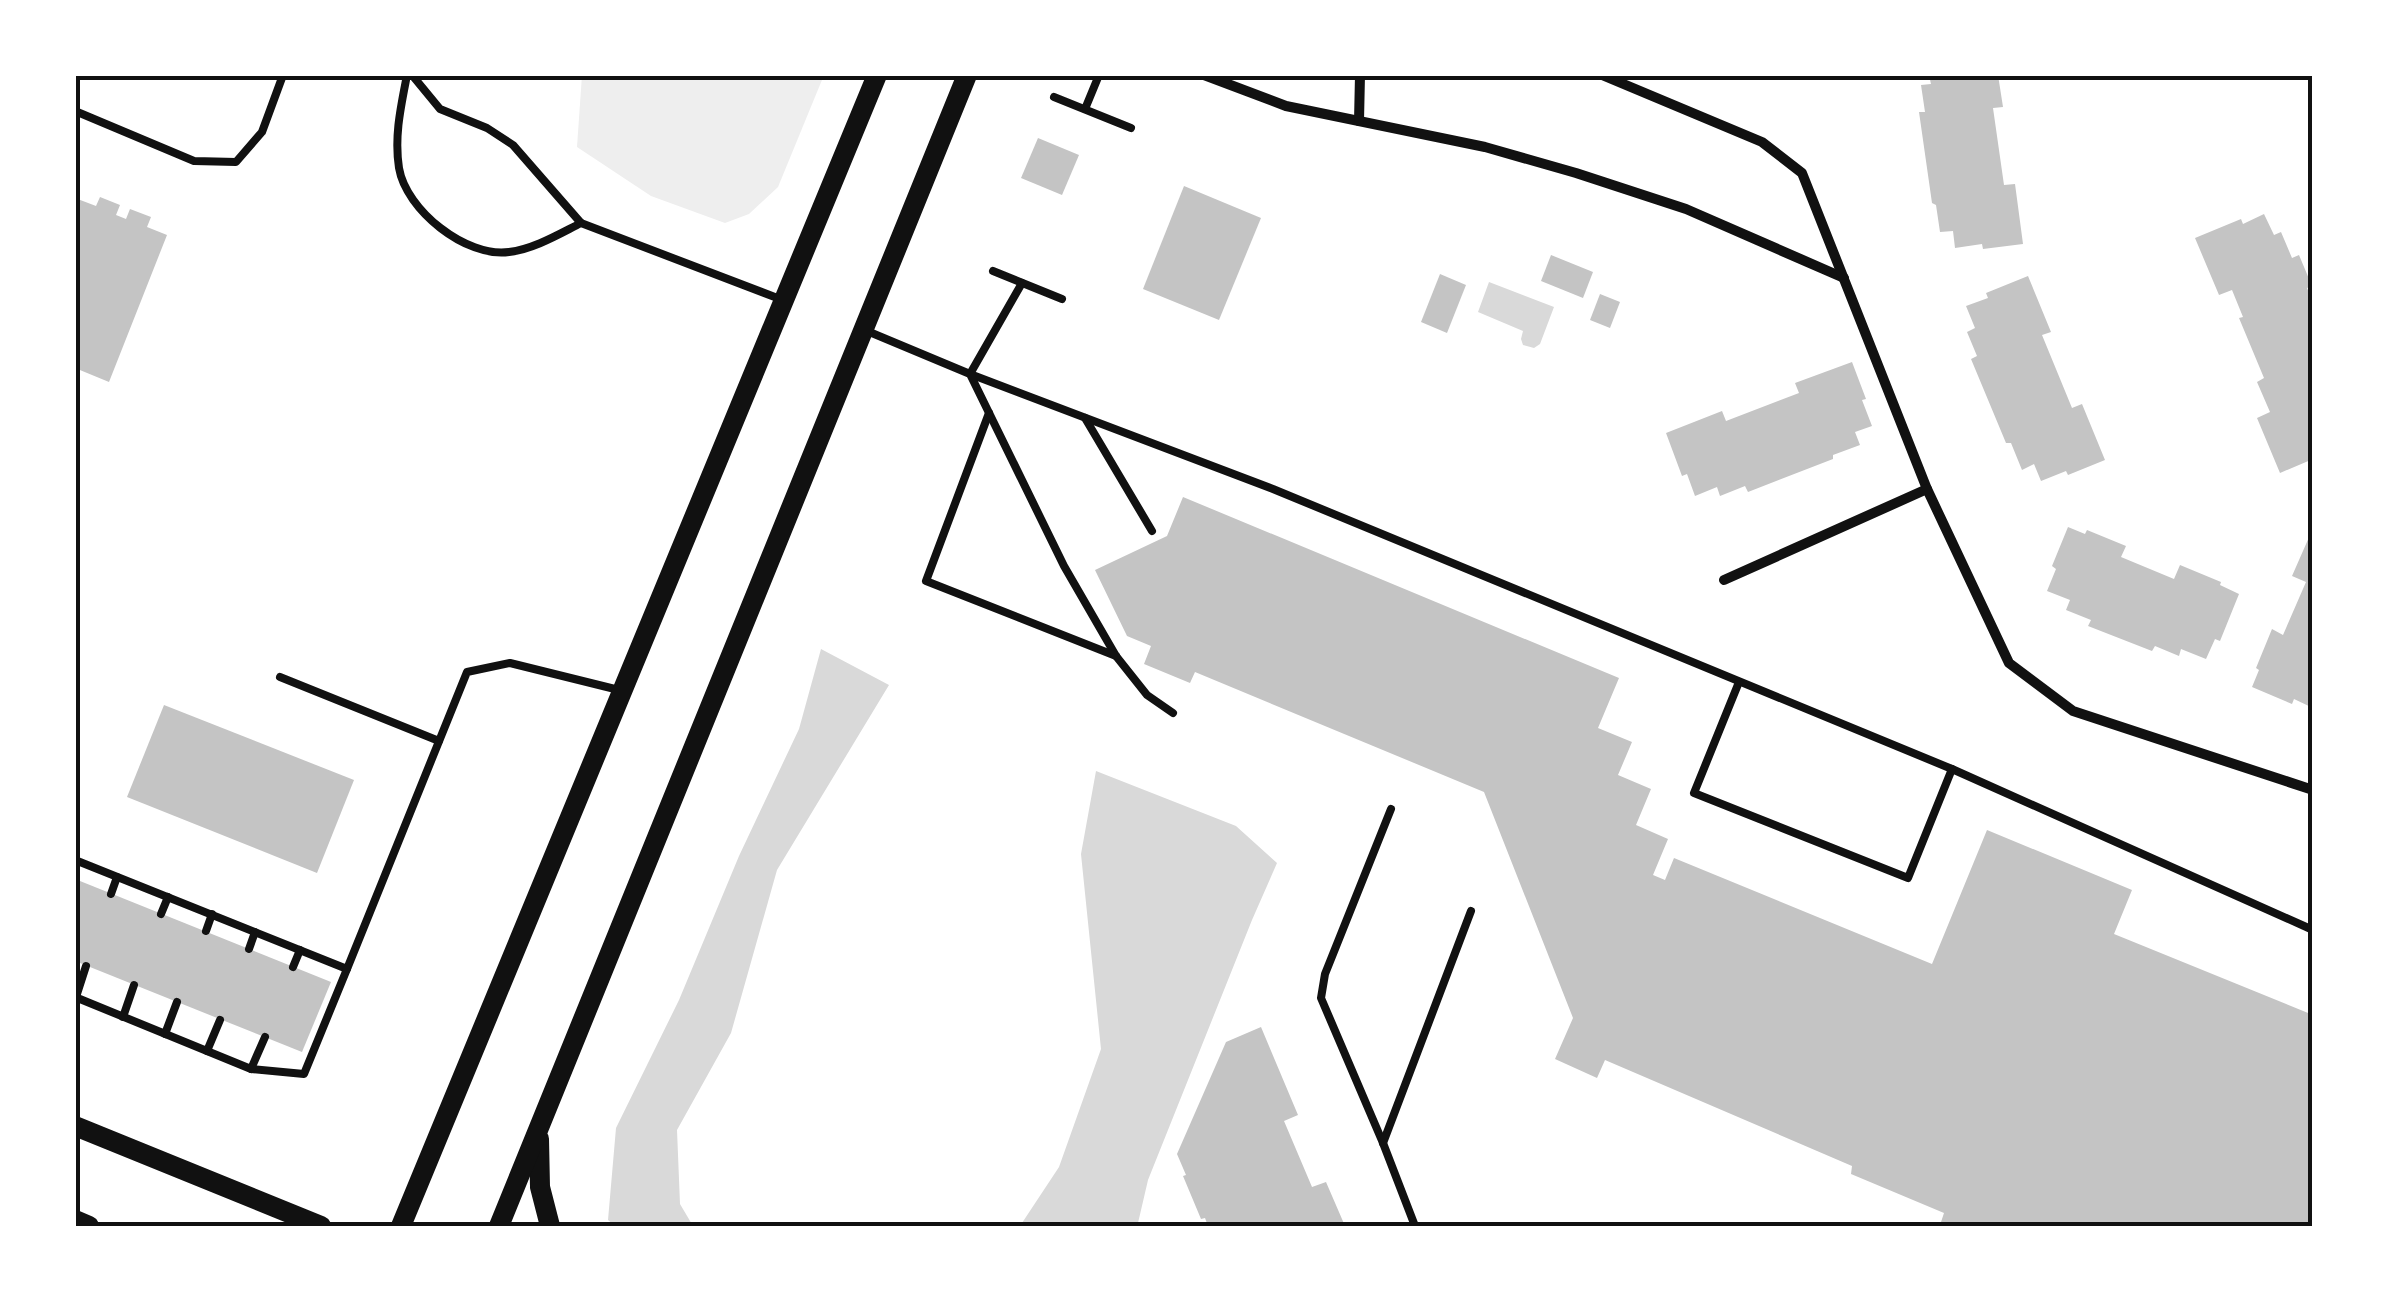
<svg xmlns="http://www.w3.org/2000/svg" width="2388" height="1301" font-family="'PT Sans Narrow',sans-serif">
  <style>
    .green { fill: #eee }
    .water { fill: #d9d9d9 }
    .building { fill: #c4c4c4 }
    .lines { fill: none; stroke-linecap: round; stroke-linejoin: round }
    .service { stroke: #111; stroke-width: 8 }
    .minor { stroke: #111; stroke-width: 10 }
    .secondary { stroke: #111; stroke-width: 20 }
    .neatline { fill: none; stroke: #111; stroke-width: 4 }
  </style>
  <rect width="100%" height="100%" fill="#fff"/>
  <polygon class="green" points="582,75 824,75 778,187 749,214 725,223 651,196 577,147"/>
  <g class="water">
    <polygon points="1489,282 1554,307 1540,344 1534,348 1523,345 1521,339 1523,331 1478,312"/>
    <polygon points="821,649 889,685 777,870 731,1033 677,1130 680,1204 693,1226 615,1226 608,1220 616,1128 679,1000 739,856 799,729"/>
    <polygon points="1096,771 1236,826 1277,863 1252,920 1148,1180 1138,1223 1140,1226 1020,1226 1059,1167 1101,1049 1081,854"/>
  </g>
  <g class="building">
    <polygon points="1929,75 1998,75 2003,107 1993,108 2004,185 2015,184 2023,244 1983,249 1982,244 1955,248 1953,231 1940,232 1936,205 1932,203 1919,112 1925,112 1921,85 1931,84"/>
    <polygon points="1038,138 1079,155 1062,195 1021,178"/>
    <polygon points="1184,186 1261,218 1219,320 1143,289"/>
    <polygon points="100,197 120,205 116,215 126,219 130,209 151,217 147,227 167,235 109,382 75,368 75,198 96,206"/>
    <polygon points="2264,214 2274,235 2281,232 2292,258 2299,255 2312,286 2307,288 2313,303 2313,459 2280,473 2257,418 2270,412 2257,382 2264,378 2239,318 2243,317 2232,290 2219,295 2195,238 2241,219 2243,224"/>
    <polygon points="1551,255 1593,272 1583,298 1541,281"/>
    <polygon points="1440,274 1466,285 1447,333 1421,322"/>
    <polygon points="2028,276 2051,332 2042,335 2072,408 2082,404 2105,460 2068,475 2066,471 2041,481 2034,464 2022,470 2011,443 2006,443 1971,359 1977,356 1967,332 1975,328 1966,306 1988,298 1986,293"/>
    <polygon points="1600,294 1620,302 1610,328 1590,320"/>
    <polygon points="1852,362 1866,399 1862,400 1872,426 1855,432 1860,445 1833,455 1833,459 1748,492 1745,486 1720,496 1717,487 1695,496 1687,474 1682,476 1666,433 1722,411 1726,421 1799,393 1795,383"/>
    <polygon points="1183,497 1619,678 1598,728 1632,742 1618,775 1651,789 1636,825 1668,839 1653,875 1665,880 1674,858 1932,964 1987,830 2132,890 2114,934 2313,1015 2313,1226 1951,1226 1941,1222 1944,1213 1851,1174 1852,1166 1605,1060 1597,1078 1555,1059 1573,1018 1484,792 1195,672 1190,683 1144,664 1151,646 1127,636 1095,570 1167,536"/>
    <polygon points="2068,527 2085,534 2087,530 2126,546 2121,557 2174,579 2180,565 2221,582 2220,585 2239,594 2220,641 2215,639 2206,659 2181,649 2179,656 2155,646 2152,651 2088,626 2091,620 2066,610 2070,600 2047,591 2056,569 2052,566"/>
    <polygon points="2310,535 2313,536 2313,708 2294,699 2292,704 2252,687 2259,670 2256,668 2272,629 2283,635 2306,582 2292,576"/>
    <polygon points="164,705 354,780 317,873 127,797"/>
    <polygon points="75,879 331,982 302,1052 75,961"/>
    <polygon points="1261,1027 1298,1115 1284,1121 1312,1187 1326,1182 1345,1226 1208,1226 1205,1218 1201,1219 1183,1176 1186,1175 1177,1154 1226,1042"/>
  </g>
  <g class="lines">
    <g class="service">
      <path d="M407 75C401 106 394 136 399 168 406 210 466 258 509 252 534 249 559 234 581 223"/>
      <polyline points="412,75 440,109 487,128 513,145 581,223 780,299"/>
      <polyline points="1054,97 1131,128"/>
      <polyline points="1085,109 1099,75"/>
      <polyline points="75,111 194,161 236,162 262,132 283,75"/>
      <polyline points="993,271 1062,299"/>
      <polyline points="1022,283 970,374 1273,489 1952,769 2313,930"/>
      <polyline points="867,331 970,374 1064,566 1116,656 1147,695 1173,713"/>
      <polyline points="989,413 926,581 1116,656"/>
      <polyline points="1085,418 1152,531"/>
      <polyline points="280,677 439,741"/>
      <polyline points="1739,682 1694,793 1908,878 1952,769"/>
      <polyline points="1391,809 1325,974 1321,998 1383,1143 1415,1226"/>
      <polyline points="75,860 347,969 467,672 510,663 619,690"/>
      <polyline points="111,894 117,877"/>
      <polyline points="161,914 168,897"/>
      <polyline points="206,931 212,914"/>
      <polyline points="249,949 255,932"/>
      <polyline points="293,967 300,950"/>
      <polyline points="75,997 251,1069 304,1074 347,969"/>
      <polyline points="76,997 86,966"/>
      <polyline points="123,1017 134,985"/>
      <polyline points="165,1034 177,1002"/>
      <polyline points="207,1051 220,1020"/>
      <polyline points="251,1069 265,1037"/>
      <polyline points="1383,1143 1471,911"/>
    </g>
    <g class="minor">
      <polyline points="1204,75 1286,106 1485,147 1576,173 1686,209 1844,278"/>
      <polyline points="1602,75 1762,142 1802,173 1927,489 2009,663 2073,711 2313,790"/>
      <polyline points="1359,121 1360,75"/>
      <polyline points="1724,580 1927,489"/>
    </g>
    <g class="secondary">
      <polyline points="75,1126 321,1226"/>
      <polyline points="539,1139 540,1187 550,1226"/>
      <polyline points="75,1220 89,1226"/>
      <polyline points="401,1226 877,75"/>
      <polyline points="499,1226 967,75"/>
    </g>
  </g>
  <rect width="2388" height="1301" fill="none" stroke="#ffffff" stroke-width="155"/>
  <rect x="78" y="78" width="2232" height="1146" class="neatline"/>
</svg>
